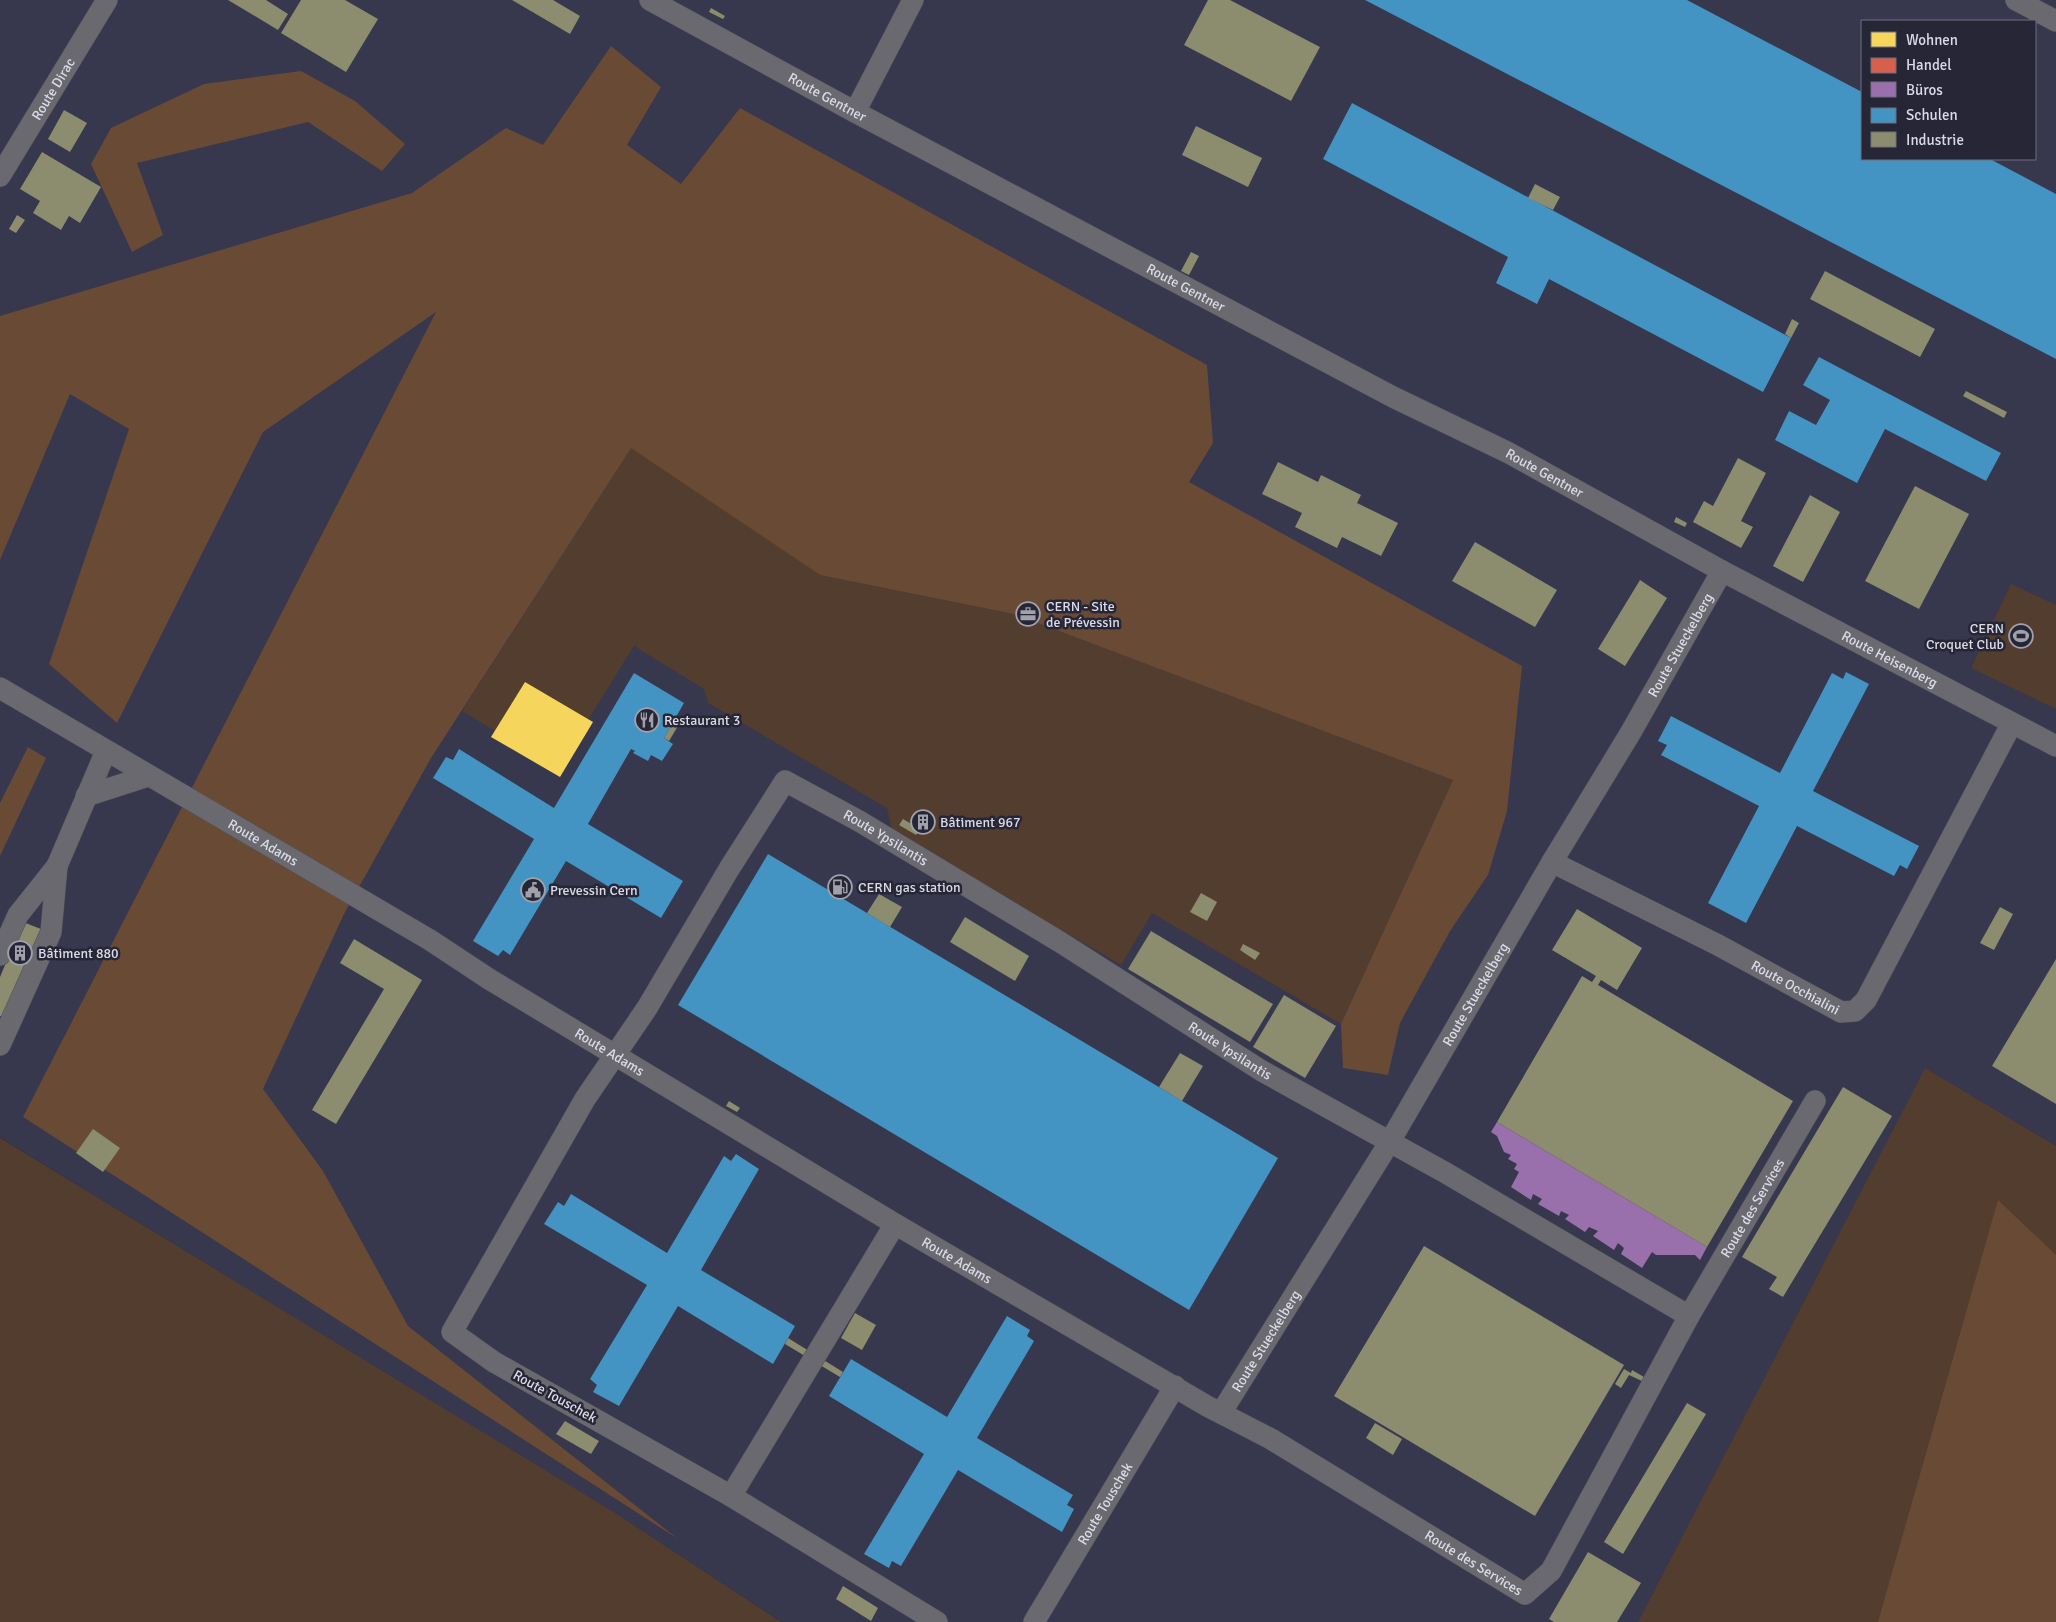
<svg xmlns="http://www.w3.org/2000/svg" width="2056" height="1622" font-family="Signika,sans-serif">
  <style>
    .built { fill: #37374e; fill-rule: evenodd }
    .green { fill: #523d2e }
    .forest { fill: #694b35 }
    .homes { fill: #f6d55c }
    .shops { fill: #d6604d }
    .offices { fill: #9970ab }
    .schools { fill: #4393c3 }
    .industry { fill: #8c8c6e }
    .lines { fill: none; stroke-linecap: round; stroke-linejoin: round }
    .street-casing { stroke: #52525b; stroke-width: 22 }
    .street { stroke: #69696f; stroke-width: 21 }
    .labels { text-anchor: middle; stroke-width: 5; stroke-linejoin: round; paint-order: stroke }
    .street-label { font-size: 14px; fill: #dbdbe7; stroke: #262637 }
    .poi-label { font-size: 14px; fill: #dbdbe7; stroke: #262637; text-anchor: start }
  </style>
  <rect width="100%" height="100%" fill="#34343e"/>
  <path class="built" d="M0 0H2056V1146L1925 1069 1638 1622H782L676 1553 0 1137ZM1862 21H2035V159H1862Z"/>
  <g class="green">
    <polygon points="631,447 820,575 1014,614 1453,780 1341,1024 1152,913 1121,965 892,831 887,808 708,703 704,689 634,646 588,720 525,682 495,731 462,711"/>
    <polygon points="2011,584 2056,605 2056,709 1971,668"/>
    <polygon points="1925,1068 2056,1146 2056,1622 1638,1622"/>
    <polygon points="0,1138 612,1511 781,1622 0,1622"/>
  </g>
  <g class="forest">
    <polygon points="611,46 661,87 627,145 681,184 740,108 1207,365 1213,443 1189,482 1522,666 1507,811 1488,875 1450,931 1400,1023 1388,1075 1343,1068 1341,1024 1453,780 1014,614 820,575 631,448 431,758 344,914 263,1089 323,1171 408,1326 678,1539 23,1117 436,312 263,432 117,723 49,664 129,429 70,394 0,560 0,316 412,193 506,128 543,145"/>
    <polygon points="301,71 355,101 405,144 382,171 308,122 137,163 163,235 132,252 91,164 111,128 204,84"/>
    <polygon points="28,747 46,758 0,856 0,803"/>
    <polygon points="1998,1200 2056,1255 2056,1622 1878,1622"/>
  </g>
  <polygon class="homes" points="525,682 593,722 560,777 491,737"/>
  <polygon class="shops" points="832,881 848,890 845,897 828,887"/>
  <polygon class="offices" points="1497,1122 1707,1247 1700,1260 1695,1255 1656,1255 1652,1252 1642,1268 1621,1254 1624,1248 1618,1243 1614,1250 1593,1236 1598,1231 1589,1227 1585,1232 1565,1219 1569,1215 1561,1211 1559,1216 1538,1204 1542,1199 1533,1194 1531,1200 1511,1187 1519,1172 1514,1169 1517,1164 1508,1159 1511,1155 1504,1152 1497,1136 1491,1132"/>
  <g class="schools">
    <polygon points="1365,0 1687,0 1862,92 1862,159 1990,159 2056,194 2056,359"/>
    <polygon points="1352,103 1791,338 1763,392 1549,279 1537,304 1496,283 1508,257 1323,159"/>
    <polygon points="1819,357 2001,453 1986,481 1885,429 1857,483 1775,440 1789,411 1816,425 1830,400 1803,385"/>
    <polygon points="1846,672 1869,684 1813,791 1919,846 1907,869 1900,865 1894,876 1797,826 1746,923 1708,903 1759,806 1661,755 1667,745 1658,741 1671,716 1780,773 1832,673 1843,679"/>
    <polygon points="634,673 684,703 664,738 673,744 662,761 651,755 648,761 633,753 635,751 631,749 588,824 683,881 661,918 566,861 510,955 503,950 498,956 473,941 534,839 433,778 446,757 453,760 459,749 554,808"/>
    <polygon points="768,854 1278,1158 1189,1310 678,1005"/>
    <polygon points="736,1154 759,1169 701,1270 795,1326 773,1364 678,1306 619,1406 593,1392 597,1385 590,1379 647,1285 544,1224 558,1202 564,1206 571,1194 667,1253 724,1156 731,1161"/>
    <polygon points="1007,1316 1030,1330 1027,1336 1034,1341 977,1438 1073,1495 1067,1505 1074,1509 1062,1532 958,1470 901,1566 892,1561 889,1568 864,1554 924,1454 829,1396 851,1359 947,1417"/>
  </g>
  <g class="industry">
    <polygon points="228,0 266,0 288,14 278,30"/>
    <polygon points="301,0 345,0 378,19 346,72 281,33"/>
    <polygon points="512,0 553,0 580,16 570,34"/>
    <polygon points="1208,0 1230,0 1320,47 1291,101 1184,45"/>
    <polygon points="711,8 725,16 723,19 709,12"/>
    <polygon points="64,110 87,123 70,152 48,139"/>
    <polygon points="1196,126 1262,158 1248,187 1182,155"/>
    <polygon points="42,152 101,187 80,223 69,216 61,230 33,213 40,201 20,189"/>
    <polygon points="1535,184 1560,197 1553,210 1528,198"/>
    <polygon points="17,215 25,220 16,233 9,229"/>
    <polygon points="1191,252 1199,256 1189,275 1181,271"/>
    <polygon points="1825,271 1935,329 1920,357 1810,299"/>
    <polygon points="1792,319 1799,323 1791,338 1785,334"/>
    <polygon points="1966,391 2007,412 2004,418 1963,396"/>
    <polygon points="1738,458 1766,473 1741,521 1753,527 1741,548 1693,522 1704,501 1713,506"/>
    <polygon points="1278,462 1318,482 1321,475 1361,495 1357,503 1398,523 1381,556 1342,537 1337,548 1295,527 1302,513 1262,494"/>
    <polygon points="1915,486 1969,514 1919,609 1865,581"/>
    <polygon points="1810,495 1840,512 1803,582 1773,566"/>
    <polygon points="1676,517 1687,523 1685,527 1674,522"/>
    <polygon points="1475,542 1557,590 1535,627 1452,581"/>
    <polygon points="1640,580 1667,598 1625,666 1598,649"/>
    <polygon points="676,717 681,721 669,741 664,738"/>
    <polygon points="917,812 934,822 928,831 912,821"/>
    <polygon points="903,819 920,829 916,835 899,825"/>
    <polygon points="1201,893 1217,902 1207,921 1190,912"/>
    <polygon points="879,894 902,907 890,927 867,913"/>
    <polygon points="2000,907 2013,914 1994,950 1980,943"/>
    <polygon points="1577,909 1642,948 1617,990 1601,980 1598,985 1793,1101 1707,1247 1497,1122 1582,976 1592,982 1596,976 1552,950"/>
    <polygon points="965,917 1029,956 1015,981 950,942"/>
    <polygon points="23,922 41,929 3,1017 0,1016 0,977"/>
    <polygon points="1151,931 1273,1004 1250,1042 1128,969"/>
    <polygon points="354,939 422,980 336,1124 312,1110 384,989 340,963"/>
    <polygon points="1243,944 1260,953 1255,960 1240,950"/>
    <polygon points="2056,959 2056,1104 1992,1066"/>
    <polygon points="1284,995 1336,1026 1305,1078 1253,1047"/>
    <polygon points="1180,1053 1203,1066 1182,1101 1159,1087"/>
    <polygon points="1843,1087 1892,1116 1783,1297 1769,1289 1777,1277 1742,1257"/>
    <polygon points="729,1101 740,1108 737,1112 726,1106"/>
    <polygon points="93,1129 120,1148 103,1172 76,1153"/>
    <polygon points="1424,1246 1624,1365 1535,1516 1334,1396"/>
    <polygon points="855,1313 876,1325 862,1350 841,1338"/>
    <polygon points="788,1338 843,1372 840,1377 785,1344"/>
    <polygon points="1624,1369 1631,1373 1632,1370 1644,1377 1642,1381 1629,1375 1621,1388 1615,1384"/>
    <polygon points="1687,1403 1706,1414 1623,1554 1604,1542"/>
    <polygon points="565,1421 599,1441 591,1454 556,1434"/>
    <polygon points="1375,1423 1402,1439 1393,1455 1366,1438"/>
    <polygon points="1588,1552 1641,1583 1617,1622 1554,1622 1549,1619"/>
    <polygon points="843,1586 878,1608 871,1621 836,1599"/>
  </g>
  <g class="lines">
    <g class="street-casing">
      <g id="street">
        <path id="s1" d="M650 0 855 112 1393 397 1509 453 1722 571 2056 746"/>
        <polyline points="2016,0 2056,21"/>
        <polyline points="855,112 913,0"/>
        <path id="s2" d="M0 176 107 0"/>
        <path id="s3" d="M0 688 430 940 489 979 895 1224 1207 1406 1271 1439 1525 1594 1551 1571 1689 1316 1815 1101"/>
        <polyline points="86,796 148,776"/>
        <path id="s4" d="M1552 862 1718 945 1841 1012 1855 1011 1866 1000 2012 723"/>
        <polyline points="0,955 18,915 57,866 106,751"/>
        <polyline points="0,1045 51,932 57,866"/>
        <path id="s5" d="M1221 1413 1389 1143 1552 862 1631 732 1722 571"/>
        <polyline points="731,1496 895,1224"/>
        <path id="s6" d="M937 1622 731 1496 494 1362 452 1332 585 1099 647 1008 729 869 785 781 859 821 1060 942 1262 1071 1446 1173 1689 1316"/>
        <path id="s7" d="M1034 1622 1175 1386"/>
      </g>
    </g>
    <use href="#street" class="street"/>
  </g>
  <defs>
    <g id="office-ring" transform="scale(1.25)"><circle r="9.5" fill="#262637" stroke="#a1a1ac" stroke-width="1.5"/><path d="M-6-3h4V-5.5h4V-3h4V5H-6ZM-1-4.5V-3h2v-1.5ZM-6 0V1H6V0Z" fill="#a1a1ac"/></g>
    <g id="stadium-ring" transform="scale(1.25)"><circle r="9.5" fill="#262637" stroke="#a1a1ac" stroke-width="1.5"/><path d="M0-5a6.5 5 0 1 0 0 10a6.5 5 0 1 0 0-10ZM-3.5-1.8h7v3.6h-7Z" fill="#a1a1ac"/></g>
    <g id="restaurant-ring" transform="scale(1.25)"><circle r="9.5" fill="#262637" stroke="#a1a1ac" stroke-width="1.5"/><path d="M-5-6h1v4h1v-4h1v4h1v-4h1v5L-1.5 .5V6h-2V.5L-5-1ZM5-6V6H3V1.5H1.5Q1.5-4 5-6Z" fill="#a1a1ac"/></g>
    <g id="building-ring" transform="scale(1.25)"><circle r="9.5" fill="#262637" stroke="#a1a1ac" stroke-width="1.5"/><path d="M-4-6H4V6H1V3H-1V6H-4ZM-2.5-4.3h1.7v1.8h-1.7ZM.8-4.3h1.7v1.8H.8ZM-2.5-1h1.7V.8h-1.7ZM.8-1h1.7V.8H.8Z" fill="#a1a1ac"/></g>
    <g id="fuel-ring" transform="scale(1.25)"><circle r="9.5" fill="#262637" stroke="#a1a1ac" stroke-width="1.5"/><path d="M-5.5-6h7V0h2V4h1.3V-2.5L3-4.5l.8-.8L6-3V5H2.5V1h-1V6h-7ZM-4.2-4.7v3.2H.2V-4.7Z" fill="#a1a1ac"/></g>
    <g id="civic-ring" transform="scale(1.25)"><circle r="9.5" fill="#262637" stroke="#a1a1ac" stroke-width="1.5"/><path d="M-.6-6.5H3V-4.5H.6V-3L4-1V1h2V6H-6V1h2V-1L-.6-3ZM-1.2 2.5V6h2.4V2.5Z" fill="#a1a1ac"/></g>
  </defs>
  <g fill-rule="evenodd">
    <use href="#office-ring" x="1028" y="614"/>
    <use href="#stadium-ring" x="2021" y="636"/>
    <use href="#restaurant-ring" x="647" y="720"/>
    <use href="#building-ring" x="923" y="822"/>
    <use href="#fuel-ring" x="840" y="887"/>
    <use href="#civic-ring" x="533" y="890"/>
    <use href="#building-ring" x="20" y="953"/>
  </g>
  <g class="labels">
    <g class="street-label">
      <text dy="5" stroke="none"><textPath href="#s2" startOffset="102">Route Dirac</textPath></text>
      <text dy="5" stroke="none"><textPath href="#s1" startOffset="202">Route Gentner</textPath></text>
      <text dy="5" stroke="none"><textPath href="#s1" startOffset="608">Route Gentner</textPath></text>
      <text dy="5" stroke="none"><textPath href="#s1" startOffset="1012">Route Gentner</textPath></text>
      <text dy="5" stroke="none"><textPath href="#s5" startOffset="895">Route Stueckelberg</textPath></text>
      <text dy="5" stroke="none"><textPath href="#s1" startOffset="1404">Route Heisenberg</textPath></text>
      <text dy="5" stroke="none"><textPath href="#s6" startOffset="1325">Route Ypsilantis</textPath></text>
      <text dy="5" stroke="none"><textPath href="#s3" startOffset="305">Route Adams</textPath></text>
      <text dy="5" stroke="none"><textPath href="#s4" startOffset="274">Route Occhialini</textPath></text>
      <text dy="5" stroke="none"><textPath href="#s5" startOffset="490">Route Stueckelberg</textPath></text>
      <text dy="5" stroke="none"><textPath href="#s3" startOffset="710">Route Adams</textPath></text>
      <text dy="5" stroke="none"><textPath href="#s6" startOffset="1730">Route Ypsilantis</textPath></text>
      <text dy="5" stroke="none"><textPath href="#s3" startOffset="2224">Route des Services</textPath></text>
      <text dy="5" stroke="none"><textPath href="#s3" startOffset="1115">Route Adams</textPath></text>
      <text dy="5" stroke="none"><textPath href="#s5" startOffset="85">Route Stueckelberg</textPath></text>
      <text transform="translate(555 1396) rotate(29)" y="5">Route Touschek</text>
      <text dy="5" stroke="none"><textPath href="#s7" startOffset="138">Route Touschek</textPath></text>
      <text dy="5" stroke="none"><textPath href="#s3" startOffset="1714">Route des Services</textPath></text>
    </g>
    <g class="poi-label">
      <text x="1046" y="611">CERN - Site<tspan x="1046" dy="16">de Prévessin</tspan></text>
      <text x="2004" y="633" text-anchor="end">CERN<tspan x="2004" dy="16">Croquet Club</tspan></text>
      <text x="664" y="725">Restaurant 3</text>
      <text x="940" y="827">Bâtiment 967</text>
      <text x="858" y="892">CERN gas station</text>
      <text x="550" y="895">Prevessin Cern</text>
      <text x="38" y="958">Bâtiment 880</text>
    </g>
  </g>
  <rect x="1861" y="20" width="175" height="140" fill="#262637" stroke="#6e6e7d"/>
  <rect x="1871" y="32" width="25" height="15" fill="#f6d55c" stroke="#6e6e7d"/>
  <text x="1906" y="45" font-size="15" fill="#dbdbe7">Wohnen</text>
  <rect x="1871" y="58" width="25" height="15" fill="#d6604d" stroke="#6e6e7d"/>
  <text x="1906" y="70" font-size="15" fill="#dbdbe7">Handel</text>
  <rect x="1871" y="82" width="25" height="15" fill="#9970ab" stroke="#6e6e7d"/>
  <text x="1906" y="95" font-size="15" fill="#dbdbe7">Büros</text>
  <rect x="1871" y="108" width="25" height="15" fill="#4393c3" stroke="#6e6e7d"/>
  <text x="1906" y="120" font-size="15" fill="#dbdbe7">Schulen</text>
  <rect x="1871" y="132" width="25" height="15" fill="#8c8c6e" stroke="#6e6e7d"/>
  <text x="1906" y="145" font-size="15" fill="#dbdbe7">Industrie</text>
</svg>
